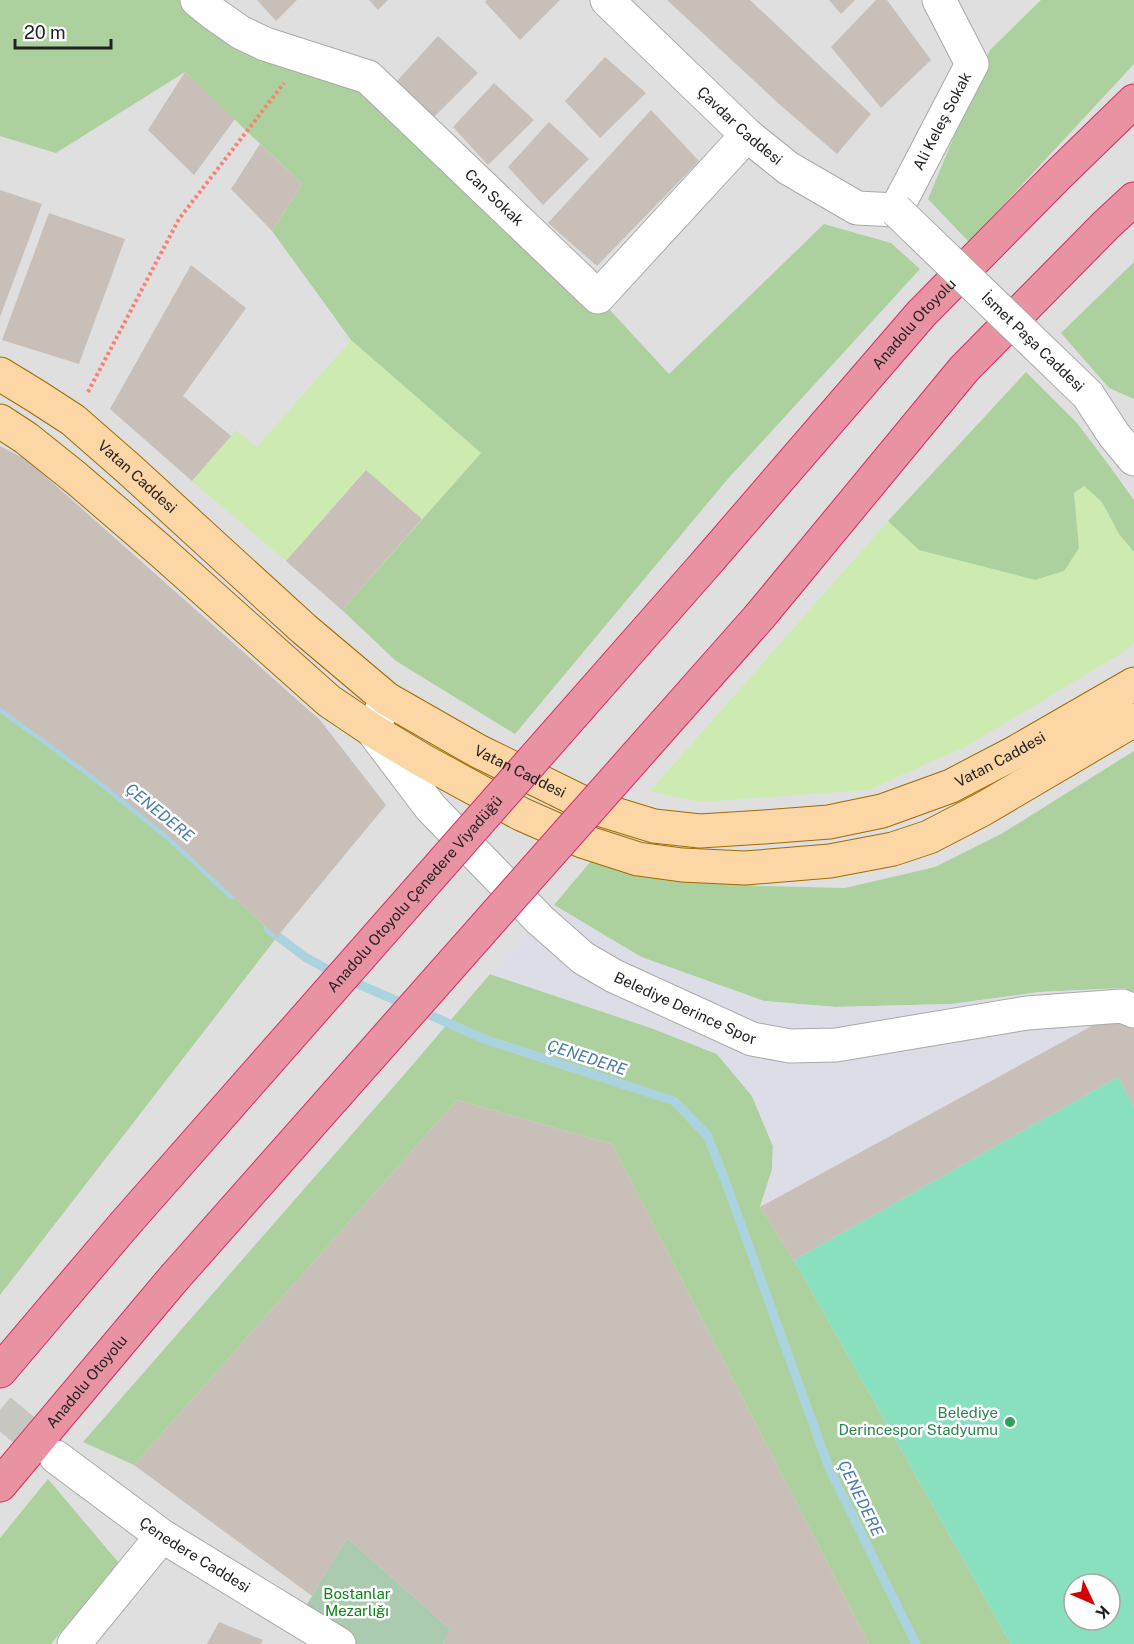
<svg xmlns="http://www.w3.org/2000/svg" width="1134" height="1644" font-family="'Public Sans',sans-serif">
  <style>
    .residential { fill: #e0dfdf; fill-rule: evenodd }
    .grass { fill: #cdebb0 }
    .forest { fill: #add19e }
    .cemetery { fill: #aacbaf }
    .pitch { fill: #88e0be; fill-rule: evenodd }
    .plaza { fill: #dddde8 }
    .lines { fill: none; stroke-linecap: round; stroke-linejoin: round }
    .stream { stroke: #aad3df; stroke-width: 9 }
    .building { fill: #c7bfb8 }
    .minor-tunnel { stroke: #c8c6c1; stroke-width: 33; stroke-dasharray: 33 16; stroke-linecap: butt }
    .minor-casing { stroke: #a9a9a9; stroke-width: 35 }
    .major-casing { stroke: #a06b00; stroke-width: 35 }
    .highway-casing { stroke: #dc2a67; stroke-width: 35 }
    .path { stroke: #fa8072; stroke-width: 4; stroke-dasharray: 3 3; stroke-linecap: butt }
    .minor { stroke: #fff; stroke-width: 33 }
    .major { stroke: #fcd6a4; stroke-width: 33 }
    .highway { stroke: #e892a2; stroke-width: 33 }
    .minor-bridge-casing { stroke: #a9a9a9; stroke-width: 35; stroke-linecap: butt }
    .highway-bridge-casing { stroke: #dc2a67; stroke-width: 35; stroke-linecap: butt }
    .minor-bridge { stroke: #fff; stroke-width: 33 }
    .highway-bridge { stroke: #e892a2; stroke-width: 33 }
    .leisure-dot { fill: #2e9e5b; stroke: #fff; stroke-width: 2 }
    .labels { text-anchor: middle; stroke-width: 5; stroke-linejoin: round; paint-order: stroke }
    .street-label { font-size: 15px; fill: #222; stroke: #fff }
    .leisure-label { font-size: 15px; fill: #27864d; stroke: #fff; text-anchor: end }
    .park-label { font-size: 15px; fill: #0c8416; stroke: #fff }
    .water-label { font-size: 16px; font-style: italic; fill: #4a7aab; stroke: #fff }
  </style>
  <rect width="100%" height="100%" fill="#f2efe9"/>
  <path class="residential" d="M0 0H1134V1644H0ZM1074 1584H1110V1620H1074Z"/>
  <g class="grass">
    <polygon points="351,340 481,453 422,519 365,470 286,561 192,481 236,430 257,447"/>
    <polygon points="1084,486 1102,502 1119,534 1134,552 1134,643 1125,651 965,747 868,790 700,802 650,791 888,521 920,550 1035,580 1079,548 1074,493"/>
  </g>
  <g class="forest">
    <polygon points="0,0 197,0 368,77 598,297 669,374 824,224 891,243 920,269 726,481 515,734 396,661 342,610 481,453 351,340 272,231 302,184 185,72 56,153 0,136"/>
    <polygon points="1041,0 1134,0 1134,64 969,242 928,199 990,50"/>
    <polygon points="1134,262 1134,399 1109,388 1061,333"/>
    <polygon points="1026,372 1077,423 1108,464 1134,500 1134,552 1119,534 1102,502 1084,486 1074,493 1079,548 1064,571 1035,580 919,550 888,521"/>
    <polygon points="0,703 170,837 277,937 0,1295"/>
    <polygon points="1134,751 1134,992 1124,988 1040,992 952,1004 835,1007 764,1001 641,957 554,905 591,861 679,878 758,886 845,888 935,867 1001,834"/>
    <polygon points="490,974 654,1029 717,1054 752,1096 773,1146 772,1170 760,1207 794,1260 1011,1644 869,1644 612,1144 457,1100 134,1465 83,1442 409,1069"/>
    <polygon points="48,1479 119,1563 51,1644 0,1644 0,1538"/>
  </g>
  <polygon class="cemetery" points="347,1538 450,1629 443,1644 339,1644 298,1619"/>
  <path class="pitch" d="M1118 1077 1134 1106V1644H1011L794 1260ZM1074 1584H1110V1620H1074Z"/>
  <polygon class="plaza" points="554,905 641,957 764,1001 835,1007 952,1004 1040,992 1124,988 1134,992 1134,1025 1108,1018 760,1207 772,1170 773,1146 752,1096 717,1054 654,1029 490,974"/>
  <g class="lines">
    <g class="stream">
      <polyline points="0,707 93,775 170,837 232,895"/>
      <polyline points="268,929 305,957 336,974"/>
      <polyline points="349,980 487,1040 674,1101 707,1135 725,1180 829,1468 916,1644"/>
    </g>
  </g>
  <g class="building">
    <polygon points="257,0 297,0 276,21"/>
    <polygon points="369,0 388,0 378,10"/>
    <polygon points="487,0 560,0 520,40 485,2"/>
    <polygon points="667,0 750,0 871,114 837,154 779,104"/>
    <polygon points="829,0 855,0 841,14"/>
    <polygon points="876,0 887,0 931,60 881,108 831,47"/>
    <polygon points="438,36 478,73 432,119 397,81"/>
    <polygon points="605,57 646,93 600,138 565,101"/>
    <polygon points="185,72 235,119 194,175 148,130"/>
    <polygon points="494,83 534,120 488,165 453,127"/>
    <polygon points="651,110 699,161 597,266 548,223"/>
    <polygon points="549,122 589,159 543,205 508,167"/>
    <polygon points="260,144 302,184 272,231 231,189"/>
    <polygon points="0,190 42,204 0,317"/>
    <polygon points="49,213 125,239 79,364 2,340"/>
    <polygon points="191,265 246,308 183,396 231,436 192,481 110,409"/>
    <polygon points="0,446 27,460 320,720 386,805 277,937 170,837 93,775 0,707"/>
    <polygon points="366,470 422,519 342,610 286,561"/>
    <polygon points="1108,1017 1134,1025 1134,1106 1118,1077 794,1260 760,1207"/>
    <polygon points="457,1100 612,1144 869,1644 443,1644 450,1629 347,1538 312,1596 134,1465"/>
    <polygon points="219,1622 263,1640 261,1644 207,1644"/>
  </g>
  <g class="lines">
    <polyline class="minor-tunnel" points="0,1410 56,1457"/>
    <g class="minor-casing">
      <g id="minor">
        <path id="s1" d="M197 0 213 13 240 32 265 44 368 77 598 297 747 135"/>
        <path id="s2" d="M607 0 747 135 788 168 857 208 896 210 972 64 939 0"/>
        <polyline points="1088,395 1114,435 1134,459"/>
        <path id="s3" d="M387 699 372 730 431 808 540 920 583 958 614 976 752 1039 790 1046 836 1045 1027 1013 1122 1006 1134 1011"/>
        <path id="s4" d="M56 1457 162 1536 339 1644"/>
        <polyline points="74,1644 162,1536"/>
      </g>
    </g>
    <g class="major-casing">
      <g id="major">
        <path id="s5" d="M0 374 36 396 73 420 129 469 304 629 387 699 478 751 592 807 654 826 700 831 764 827 829 822 882 811 951 786 1016 752 1134 684"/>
        <polyline points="0,421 26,438 76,478 162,552 329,701 372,730 422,760 521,814 582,841 638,859 682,865 745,868 830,861 893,849 929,837 983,809 1134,720"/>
      </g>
    </g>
    <g class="highway-casing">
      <g id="highway">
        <path id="s6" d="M708 561 921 314 1057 176 1134 101"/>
        <polyline points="760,616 964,369 1106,225 1134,199"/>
        <polyline points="0,1371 123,1226"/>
        <path id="s7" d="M0 1485 174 1278"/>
      </g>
    </g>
    <polyline class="path" points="88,392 179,219 284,83"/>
    <use href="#minor" class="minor"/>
    <use href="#major" class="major"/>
    <use href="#highway" class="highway"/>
    <g class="minor-bridge-casing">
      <g id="minor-bridge">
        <path id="s8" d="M896 210 1088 395"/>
      </g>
    </g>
    <g class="highway-bridge-casing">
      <g id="highway-bridge">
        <path id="s9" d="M123 1226 708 561"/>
        <polyline points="174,1278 760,616"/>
      </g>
    </g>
    <use href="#minor-bridge" class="minor-bridge"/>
    <use href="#highway-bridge" class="highway-bridge"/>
  </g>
  <circle class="leisure-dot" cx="1010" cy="1422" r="6"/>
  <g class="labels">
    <g class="street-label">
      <text dy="5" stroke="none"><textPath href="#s2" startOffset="466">Ali Keleş Sokak</textPath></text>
      <text dy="5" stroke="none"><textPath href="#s2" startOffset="183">Çavdar Caddesi</textPath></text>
      <text dy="5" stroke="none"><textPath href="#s1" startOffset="364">Can Sokak</textPath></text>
      <text dy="5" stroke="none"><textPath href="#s6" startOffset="314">Anadolu Otoyolu</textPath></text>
      <text dy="5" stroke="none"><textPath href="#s8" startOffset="190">İsmet Paşa Caddesi</textPath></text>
      <text dy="5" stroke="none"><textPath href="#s5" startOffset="172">Vatan Caddesi</textPath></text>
      <text dy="5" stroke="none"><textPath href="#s5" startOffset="1162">Vatan Caddesi</textPath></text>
      <text dy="5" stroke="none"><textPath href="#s5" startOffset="658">Vatan Caddesi</textPath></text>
      <text dy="5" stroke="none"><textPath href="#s9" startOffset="442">Anadolu Otoyolu Çenedere Viyadüğü</textPath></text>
      <text dy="5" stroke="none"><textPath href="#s3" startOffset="460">Belediye Derince Spor</textPath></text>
      <text dy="5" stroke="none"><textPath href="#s7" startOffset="135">Anadolu Otoyolu</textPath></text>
      <text dy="5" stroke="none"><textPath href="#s4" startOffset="170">Çenedere Caddesi</textPath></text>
    </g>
    <g class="leisure-label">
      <text x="998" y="1418">Belediye<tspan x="998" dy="17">Derincespor Stadyumu</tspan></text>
    </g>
    <g class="park-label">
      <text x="357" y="1599">Bostanlar<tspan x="357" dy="17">Mezarlığı</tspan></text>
    </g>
    <g class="water-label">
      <text transform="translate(160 812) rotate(39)" y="6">ÇENEDERE</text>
      <text transform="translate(587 1057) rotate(18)" y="6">ÇENEDERE</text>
      <text transform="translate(861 1498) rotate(64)" y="6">ÇENEDERE</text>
    </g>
  </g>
  <g transform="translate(1092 1602) rotate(134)"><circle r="28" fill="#ffffff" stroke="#a7a7a7" stroke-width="1.5"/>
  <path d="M0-4.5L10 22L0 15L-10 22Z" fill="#d40000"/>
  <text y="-9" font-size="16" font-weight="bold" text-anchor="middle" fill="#222222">K</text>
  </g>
  <path d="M15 39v9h96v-9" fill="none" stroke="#222222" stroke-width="3"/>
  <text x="24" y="39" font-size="18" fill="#222222" stroke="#ffffff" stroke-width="4.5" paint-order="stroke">20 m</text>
</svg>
